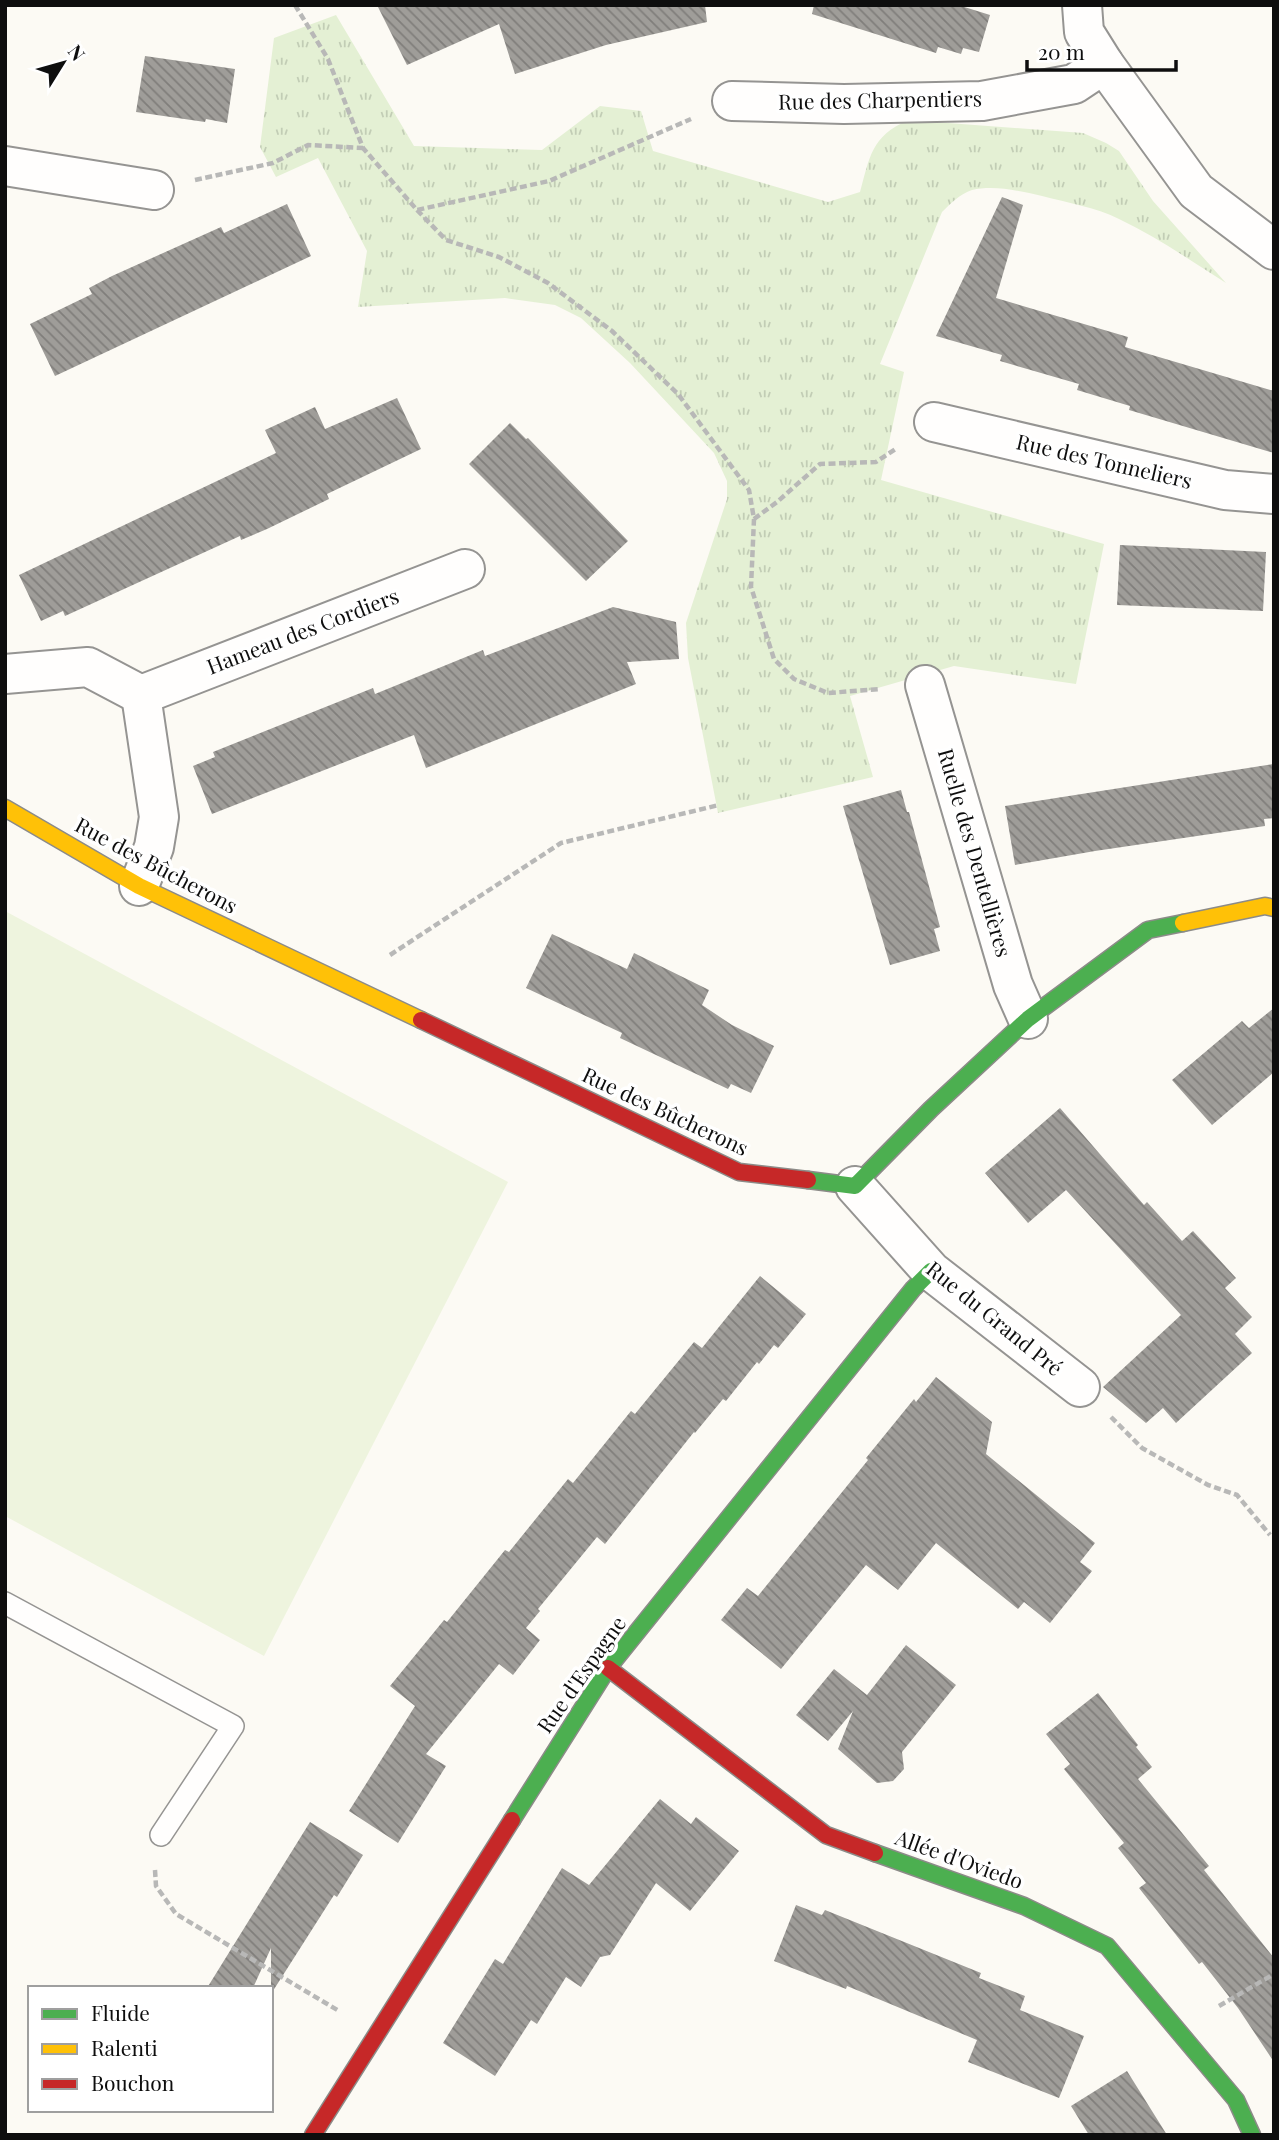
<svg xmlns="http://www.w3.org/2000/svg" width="1279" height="2140" font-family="'Playfair Display',serif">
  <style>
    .grass { fill: url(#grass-tufts) }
    .pitch { fill: #eef4de }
    .building { fill: url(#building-back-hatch) }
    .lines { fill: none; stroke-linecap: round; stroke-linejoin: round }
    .lane-casing { stroke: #959492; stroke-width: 24 }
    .street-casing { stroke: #959492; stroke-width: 42 }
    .fast-casing { stroke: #8c8b88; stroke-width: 19 }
    .slow-casing { stroke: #8c8b88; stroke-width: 19 }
    .jam-casing { stroke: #8c8b88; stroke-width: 19 }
    .path { stroke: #b8b8b7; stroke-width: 4.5; stroke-dasharray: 7 3.5; stroke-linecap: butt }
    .lane { stroke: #fffefd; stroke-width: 21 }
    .street { stroke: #fffefd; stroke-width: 38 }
    .fast { stroke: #4caf50; stroke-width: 16 }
    .slow { stroke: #ffc107; stroke-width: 16 }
    .jam { stroke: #c62828; stroke-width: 16 }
    .labels { text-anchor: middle; stroke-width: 7; stroke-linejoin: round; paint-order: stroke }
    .street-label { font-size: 21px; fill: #0e0e0e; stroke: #fff }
  </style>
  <defs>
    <pattern id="grass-tufts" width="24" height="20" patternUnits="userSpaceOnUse" patternTransform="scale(1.75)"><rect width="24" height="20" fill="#e4f0d4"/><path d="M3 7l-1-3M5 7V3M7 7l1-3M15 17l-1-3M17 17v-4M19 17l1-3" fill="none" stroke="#c2cdb5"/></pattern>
    <pattern id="building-back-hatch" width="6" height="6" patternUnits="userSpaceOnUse" patternTransform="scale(1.75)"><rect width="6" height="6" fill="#9f9d99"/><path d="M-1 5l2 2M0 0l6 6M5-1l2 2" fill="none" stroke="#807e7b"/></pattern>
  </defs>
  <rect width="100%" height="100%" fill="#fcfaf4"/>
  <path class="grass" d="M336 15 414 146 542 150 600 106 641 111 653 151 828 202 860 192C870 156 871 137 908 120L1083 133 1106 143 1119 151 1153 201 1226 283C1191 261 1157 237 1119 219 1095 207 1068 203 1042 196 1020 191 995 185 972 190 960 194 950 204 942 212L880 364 904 372 881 480 1104 544 1076 684 954 666 850 696 873 777 718 813 688 658 686 623 727 499V481L714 453 630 363 581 318 555 305 505 298 358 307 367 251 318 158 276 177 260 147 274 38Z"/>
  <polygon class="pitch" points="5,911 508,1182 264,1656 5,1516"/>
  <g class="building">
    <polygon points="377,5 705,5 707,22 606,45 515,74 499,24 407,65"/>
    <polygon points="814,5 958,5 990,15 979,52 963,48 961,54 938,47 936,53 812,14"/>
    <polygon points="145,56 235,69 227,123 206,119 205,122 136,112"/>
    <polygon points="1002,197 1023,205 996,298 1128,337 1125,347 1274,391 1274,453 1129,410 1130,406 1077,390 1079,384 1000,361 1002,355 936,336"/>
    <polygon points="287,204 311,256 55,376 30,324 92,294 89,288 112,276 221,227 224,233"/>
    <polygon points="397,398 421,449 327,494 329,499 267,529 241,540 240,536 65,616 63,611 41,621 19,575 276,453 265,430 315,407 325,429"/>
    <polygon points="510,423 526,439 528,438 628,541 586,581 469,464"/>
    <polygon points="1120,545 1266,552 1263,611 1117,605"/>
    <polygon points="613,607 676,622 679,659 627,662 636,684 426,768 414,735 212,814 193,766 215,757 213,752 373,688 375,694 483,650 485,656"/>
    <polygon points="1274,764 1274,818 1264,819 1265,826 1095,851 1015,865 1005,806"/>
    <polygon points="901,790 907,812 909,812 940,927 934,929 940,951 890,965 843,806"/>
    <polygon points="552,934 627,969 634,953 709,990 702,1005 732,1025 774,1046 751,1093 731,1084 728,1089 620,1038 622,1033 526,988"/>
    <polygon points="1274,1008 1274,1072 1212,1125 1172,1080 1242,1021 1249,1028"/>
    <polygon points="1060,1108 1144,1205 1147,1202 1182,1241 1193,1231 1236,1278 1225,1288 1252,1317 1235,1334 1252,1353 1176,1423 1163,1408 1146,1423 1103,1387 1181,1315 1066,1190 1028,1223 985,1173"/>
    <polygon points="760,1276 806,1314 778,1348 774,1345 759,1364 757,1362 726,1401 723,1399 695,1433 694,1432 605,1544 597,1537 538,1609 540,1611 526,1628 540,1640 513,1675 499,1664 426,1754 446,1766 398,1843 349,1811 415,1706 390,1686 444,1620 447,1622 505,1550 509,1552 568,1479 573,1483 631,1411 635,1414 694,1342 702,1348"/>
    <polygon points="936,1377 992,1422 986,1454 1095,1543 1080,1562 1092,1571 1050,1623 1024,1602 1018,1609 936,1543 898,1590 866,1565 781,1669 721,1620 747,1588 758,1596 868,1460 866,1458 914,1399 916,1402"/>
    <polygon points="906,1645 956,1685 902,1752 904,1769 893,1781 877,1783 838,1749 853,1711 828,1741 796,1715 834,1669 867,1695"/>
    <polygon points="1098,1693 1138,1745 1136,1747 1152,1767 1138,1779 1209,1866 1204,1870 1274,1958 1274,2062 1238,2008 1202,1962 1199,1964 1139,1888 1146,1883 1118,1848 1124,1843 1064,1769 1070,1764 1046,1734"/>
    <polygon points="660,1799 691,1824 696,1817 739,1851 690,1911 656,1883 610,1955 600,1957 581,1987 566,1977 537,2024 531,2020 495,2076 443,2043 495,1959 503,1964 562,1868 589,1885"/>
    <polygon points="310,1822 363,1855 337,1897 334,1895 271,1994 271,1948 253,1988 207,1988"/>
    <polygon points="796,1905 822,1915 825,1910 981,1973 979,1978 1025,1996 1020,2010 1084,2036 1059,2098 968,2062 977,2040 847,1986 846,1989 774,1961"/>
    <polygon points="1127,2071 1167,2135 1089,2135 1071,2106"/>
  </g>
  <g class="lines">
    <g class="lane-casing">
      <polyline id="lane" points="5,1603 233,1726 161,1835"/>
    </g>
    <g class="street-casing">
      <g id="street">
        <polyline points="1082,5 1084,32 1104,64 1196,191 1274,250"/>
        <polyline points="732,101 844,104 982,101 1074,84 1104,64"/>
        <polyline points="5,166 154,190"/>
        <polyline points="934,422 1225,490 1274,494"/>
        <polyline points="5,674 88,667 141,695 465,569"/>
        <polyline points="925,685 1013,985 1028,1019"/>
        <polyline points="139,886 154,847 159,817 141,695"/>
        <polyline points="855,1186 931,1271 1080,1387"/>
      </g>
    </g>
    <g class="fast-casing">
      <g id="fast">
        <polyline points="808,1180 855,1186 931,1109 1028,1019 1148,930 1183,923"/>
        <polyline points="512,1820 608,1668 913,1289 931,1271"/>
        <polyline points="875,1853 1024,1906 1107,1946 1236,2100 1252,2135"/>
      </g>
    </g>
    <g class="slow-casing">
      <g id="slow">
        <polyline points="5,808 139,886 421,1020"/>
        <polyline points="1183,923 1265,906 1274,908"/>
      </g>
    </g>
    <g class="jam-casing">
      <g id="jam">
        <polyline points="421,1020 739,1172 808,1180"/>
        <polyline points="608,1668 826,1835 875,1853"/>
        <polyline points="313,2135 512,1820"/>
      </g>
    </g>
    <g class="path">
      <polyline points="295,5 328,59 363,148 417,210 549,181 691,119"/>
      <polyline points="195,180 273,163 308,145 363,148"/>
      <polyline points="417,210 446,240 499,257 548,283 612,331 678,394 749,490 754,519 751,587 774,659 794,679 828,693 880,689"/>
      <polyline points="754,519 777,502 820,464 876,462 897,448"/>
      <polyline points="390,955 561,843 719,805"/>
      <polyline points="1111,1417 1142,1448 1208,1485 1237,1495 1270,1535"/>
      <polyline points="155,1870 156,1886 176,1914 339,2011"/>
      <polyline points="1219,2006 1274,1974"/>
    </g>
    <use href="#lane" class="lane"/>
    <use href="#street" class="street"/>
    <use href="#fast" class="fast"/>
    <use href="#slow" class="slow"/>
    <use href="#jam" class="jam"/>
  </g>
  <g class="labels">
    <g class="street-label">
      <text transform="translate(880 101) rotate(-1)" y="7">Rue des Charpentiers</text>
      <text transform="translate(1104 462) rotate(13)" y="7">Rue des Tonneliers</text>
      <text transform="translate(303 632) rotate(-21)" y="7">Hameau des Cordiers</text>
      <text transform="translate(974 853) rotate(74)" y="7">Ruelle des Dentellières</text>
      <text transform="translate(156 866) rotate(28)" y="7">Rue des Bûcherons</text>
      <text transform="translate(665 1112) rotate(25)" y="7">Rue des Bûcherons</text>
      <text transform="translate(994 1319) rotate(39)" y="7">Rue du Grand Pré</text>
      <text transform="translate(582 1675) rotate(-55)" y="7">Rue d'Espagne</text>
      <text transform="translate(959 1860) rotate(20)" y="7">Allée d'Oviedo</text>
    </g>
  </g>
  <rect width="1279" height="2140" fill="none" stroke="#0e0e0e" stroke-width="14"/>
  <rect x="28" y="1986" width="245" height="126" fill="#ffffff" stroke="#9f9f9f" stroke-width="2"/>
  <rect x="42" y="2009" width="35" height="10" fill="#4caf50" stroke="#9f9f9f" stroke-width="2"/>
  <text x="91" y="2021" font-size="21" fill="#0e0e0e">Fluide</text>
  <rect x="42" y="2044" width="35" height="10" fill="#ffc107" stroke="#9f9f9f" stroke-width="2"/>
  <text x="91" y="2056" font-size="21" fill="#0e0e0e">Ralenti</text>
  <rect x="42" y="2079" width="35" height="10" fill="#c62828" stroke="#9f9f9f" stroke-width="2"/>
  <text x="91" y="2091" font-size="21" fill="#0e0e0e">Bouchon</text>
  <g transform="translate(63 63) rotate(53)" stroke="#ffffff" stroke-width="5" paint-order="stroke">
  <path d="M0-5L12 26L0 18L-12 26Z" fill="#0e0e0e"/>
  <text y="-10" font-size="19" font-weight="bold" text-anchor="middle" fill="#0e0e0e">N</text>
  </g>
  <path d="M1027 60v10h149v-10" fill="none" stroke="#0e0e0e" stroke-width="3.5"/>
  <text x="1038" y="60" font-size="21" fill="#0e0e0e" stroke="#ffffff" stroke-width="5" paint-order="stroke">20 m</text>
</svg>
